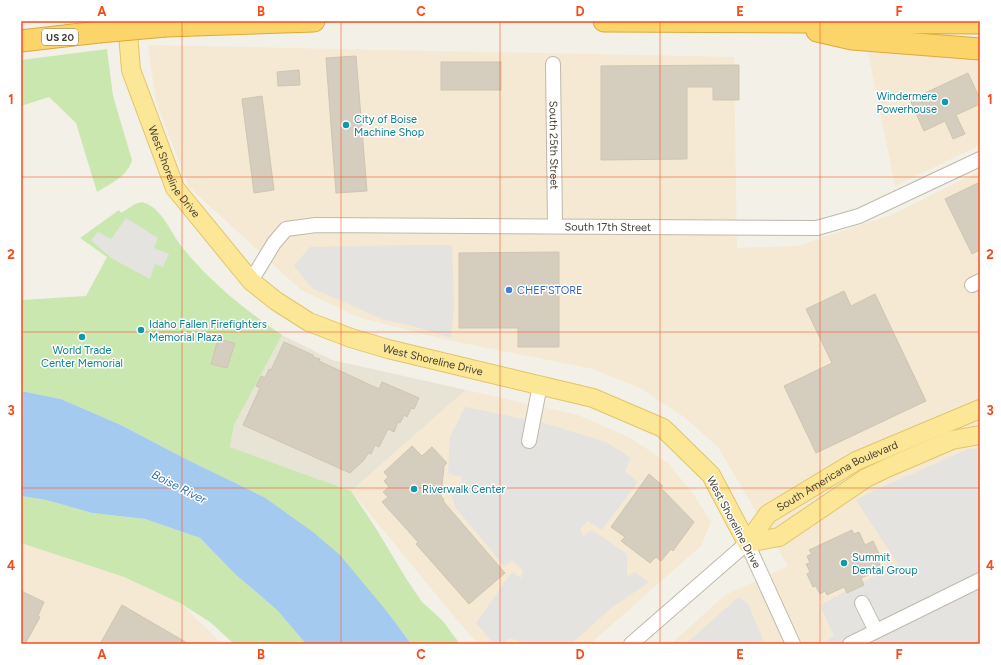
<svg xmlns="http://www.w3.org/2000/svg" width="1001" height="665" font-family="Figtree,sans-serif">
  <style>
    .residential { fill: #e7e3d5 }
    .commercial { fill: #f5e9d3 }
    .green { fill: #cae7b0 }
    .parking { fill: #e4e3df }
    .water { fill: #a4cbef }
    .building { fill: #d5cdbd; stroke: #cfc5b0 }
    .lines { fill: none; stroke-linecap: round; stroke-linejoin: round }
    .minor-casing { stroke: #bfb9aa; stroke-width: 16 }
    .major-casing { stroke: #e1c567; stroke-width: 20 }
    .highway-casing { stroke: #daab3a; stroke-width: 23 }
    .minor { stroke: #fff; stroke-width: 14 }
    .major { stroke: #fce797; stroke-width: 18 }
    .highway { stroke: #fbd56a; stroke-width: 21 }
    .highway-bridge-casing { stroke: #daab3a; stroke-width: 23; stroke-linecap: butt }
    .highway-bridge { stroke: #fbd56a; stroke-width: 21 }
    .grid { fill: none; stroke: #f64c1b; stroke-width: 1; stroke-opacity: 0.55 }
    .culture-dot { fill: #0f9aa8; stroke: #fff; stroke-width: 1.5 }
    .shop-dot { fill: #3f7fe0; stroke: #fff; stroke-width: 1.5 }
    .labels { text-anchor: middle; stroke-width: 3; stroke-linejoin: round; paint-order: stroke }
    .shield { fill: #fff; stroke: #7e7a72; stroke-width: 1 }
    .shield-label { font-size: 10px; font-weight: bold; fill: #464136 }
    .culture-label { font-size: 11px; fill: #0d838f; stroke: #fff; text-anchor: start }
    .street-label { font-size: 11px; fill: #464136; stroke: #fff }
    .shop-label { font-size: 11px; fill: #366cbe; stroke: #fff; text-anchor: start }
    .water-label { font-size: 12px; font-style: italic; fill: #3171b0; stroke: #fff }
    .neatline { fill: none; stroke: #f64c1b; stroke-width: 1.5 }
    .grid-label { font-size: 13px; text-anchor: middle; font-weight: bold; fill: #f64c1b }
  </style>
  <rect width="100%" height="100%" fill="#f3f0e7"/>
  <polygon class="residential" points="282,335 332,360 466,390 351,491 230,447 234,425"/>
  <g class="commercial">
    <polygon points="148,45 734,57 737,248 798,246 893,214 980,171 980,644 671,644 725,595 788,566 718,447 684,417 640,388 593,369 448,340 358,317 301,290 189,187 156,102"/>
    <polygon points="868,52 935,55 980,58 980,145 895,186"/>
    <polygon points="466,390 578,415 629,437 668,463 694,495 711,522 701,546 590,644 478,644 457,620 351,491"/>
    <polygon points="21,543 124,577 180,603 222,644 21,644"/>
  </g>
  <g class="green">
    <path d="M107 49 113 96 132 160C128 176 110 184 97 192L76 123 49 97 21 106V60Z"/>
    <path d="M142 202C162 207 170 232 182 247 210 282 245 310 282 335L234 425 230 447 351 491 377 530 407 580 422 602 442 620 460 644H411L389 614 264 497 188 460 121 425 61 399 21 391V300L86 296 107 257 80 238 119 210 121 213 135 204Z"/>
    <polygon points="21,496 46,500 92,513 145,519 200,538 236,575 277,610 306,644 234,644 210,622 180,603 124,577 21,543"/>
  </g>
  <g class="parking">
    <polygon points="126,218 158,238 154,248 169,254 163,267 155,264 150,279 111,258 91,240 98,232 111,239"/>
    <polygon points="409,245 452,245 454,305 451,338 406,324 384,320 312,288 294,266 310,247"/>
    <polygon points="465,407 544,423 606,442 631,458 625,471 638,482 602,530 587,521 580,530 583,536 592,530 627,554 627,577 635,572 649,582 610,609 571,644 517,644 518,641 510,638 502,644 494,644 476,623 512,572 521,578 523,570 512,561 504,566 455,507 449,488 462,490 462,477 448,474 450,437"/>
    <polygon points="980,448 980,644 821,644 834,636 820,605 898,564 856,500 873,491 968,449"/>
    <polygon points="739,597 748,604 765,644 685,644"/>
  </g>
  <polygon class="water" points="21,391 61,399 121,425 188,460 264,497 313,532 340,555 389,614 411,644 306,644 277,610 236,575 200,538 145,519 92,513 46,500 21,496"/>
  <g class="building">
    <polygon points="356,56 367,191 336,193 326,58"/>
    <rect x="441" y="62" width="60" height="28"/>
    <polygon points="739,65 739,100 713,100 713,87 687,87 687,159 601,160 601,66"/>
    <polygon points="299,70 300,85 278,86 277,72"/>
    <polygon points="968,73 980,99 980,104 956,115 965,134 953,139 945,121 924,131 910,100"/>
    <polygon points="262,96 274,190 254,193 242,99"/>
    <polygon points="980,182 980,250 972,254 945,199"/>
    <polygon points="559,252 559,347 518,347 518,328 459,328 459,253"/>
    <polygon points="844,291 851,306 875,294 926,401 816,453 784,386 832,363 806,309"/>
    <polygon points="218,339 235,343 227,368 211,364"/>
    <polygon points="284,342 313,355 313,357 320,359 319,361 379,389 382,382 419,398 414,409 411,408 407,417 404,415 400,423 398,422 394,432 388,429 379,447 375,445 371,454 368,453 364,460 350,473 243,425 260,388 256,386 261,376 265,378 269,369 271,370"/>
    <polygon points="412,446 422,456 432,447 447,463 444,466 441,496 444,500 443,501 505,573 469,604 416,544 418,542 382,502 388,497 383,492 389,487 384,481 388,477 384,472"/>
    <polygon points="649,474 663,486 661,488 694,522 673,551 671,549 661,561 656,557 650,563 621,541 625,537 611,527"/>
    <polygon points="852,530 854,534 859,532 865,545 873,541 880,556 877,557 880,565 875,567 877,571 861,578 864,585 847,593 844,587 827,595 825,591 820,594 816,586 813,587 807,574 810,572 806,564 810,563 807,556 812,554 809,550"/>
    <polygon points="21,591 44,602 38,616 40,617 25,644 21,644"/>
    <polygon points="122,605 189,644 100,644"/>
  </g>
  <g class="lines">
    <g class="minor-casing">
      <g id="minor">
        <path id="s1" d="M553 64 555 226"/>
        <path id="s2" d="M251 281 274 243 286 229 316 225 817 228 859 216 980 159"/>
        <polyline points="972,285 980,281"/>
        <polyline points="529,441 540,385"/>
        <polyline points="862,603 876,631"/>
        <polyline points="631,644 747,543 793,644"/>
        <polyline points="850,644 980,580"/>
      </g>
    </g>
    <g class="major-casing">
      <g id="major">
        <path id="s3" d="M127 21 131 70 175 188 251 281 276 301 309 322 351 338 388 349 593 398 663 428 711 475 747 543"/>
        <path id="s4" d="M747 543 768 514 856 461 980 409"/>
        <polyline points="747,543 779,537 866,478 889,467 952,440 980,435"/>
      </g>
    </g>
    <g class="highway-casing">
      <g id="highway">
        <polyline points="604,21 980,23"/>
        <polyline points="166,26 314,21"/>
        <polyline points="817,31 852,39 980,49"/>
        <polyline points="21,41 99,32"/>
      </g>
    </g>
    <use href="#minor" class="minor"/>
    <use href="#major" class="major"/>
    <use href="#highway" class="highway"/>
    <g class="highway-bridge-casing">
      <polyline id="highway-bridge" points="99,32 166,26"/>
    </g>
    <use href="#highway-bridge" class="highway-bridge"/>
  </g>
  <path class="grid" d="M182 21V644M341 21V644M500 21V644M660 21V644M820 21V644M21 177H980M21 332H980M21 488H980"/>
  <g class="culture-dot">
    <circle cx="945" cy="102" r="4"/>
    <circle cx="346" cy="125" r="4"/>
    <circle cx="141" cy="330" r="4"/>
    <circle cx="82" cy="337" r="4"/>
    <circle cx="414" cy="489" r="4"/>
    <circle cx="844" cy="563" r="4"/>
  </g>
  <circle class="shop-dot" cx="509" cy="290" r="4"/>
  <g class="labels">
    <rect class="shield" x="42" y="29" width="36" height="16" rx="3"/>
    <g class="shield-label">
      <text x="60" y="41">US 20</text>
    </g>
    <g class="culture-label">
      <text x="937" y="100" text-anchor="end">Windermere<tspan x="937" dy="13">Powerhouse</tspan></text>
      <text x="354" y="123">City of Boise<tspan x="354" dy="13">Machine Shop</tspan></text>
      <text x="149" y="328">Idaho Fallen Firefighters<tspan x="149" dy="13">Memorial Plaza</tspan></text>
      <text x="82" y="354" text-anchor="middle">World Trade<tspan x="82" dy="13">Center Memorial</tspan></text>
      <text x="422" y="493">Riverwalk Center</text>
      <text x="852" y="561">Summit<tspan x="852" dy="13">Dental Group</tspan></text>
    </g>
    <g class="street-label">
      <text dy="4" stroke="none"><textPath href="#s1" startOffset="81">South 25th Street</textPath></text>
      <text dy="4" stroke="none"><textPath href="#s3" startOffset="160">West Shoreline Drive</textPath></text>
      <text dy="4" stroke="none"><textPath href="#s2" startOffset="385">South 17th Street</textPath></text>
      <text dy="4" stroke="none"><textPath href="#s3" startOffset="496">West Shoreline Drive</textPath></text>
      <text dy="4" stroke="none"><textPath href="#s4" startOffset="115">South Americana Boulevard</textPath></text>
      <text transform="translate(734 522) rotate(62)" y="4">West Shoreline Drive</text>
    </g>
    <g class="shop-label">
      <text x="517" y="294">CHEF'STORE</text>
    </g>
    <g class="water-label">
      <text transform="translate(179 487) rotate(27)" y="4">Boise River</text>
    </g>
  </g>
  <rect width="1001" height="665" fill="none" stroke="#ffffff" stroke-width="44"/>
  <rect x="22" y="22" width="957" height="621" class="neatline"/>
  <g class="grid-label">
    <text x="102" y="16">A</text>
    <text x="261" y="16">B</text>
    <text x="421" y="16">C</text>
    <text x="580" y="16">D</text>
    <text x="740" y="16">E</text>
    <text x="899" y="16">F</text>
    <text x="11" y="104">1</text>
    <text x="990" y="104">1</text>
    <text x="11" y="259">2</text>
    <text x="990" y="259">2</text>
    <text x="11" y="415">3</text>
    <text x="990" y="415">3</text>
    <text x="11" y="570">4</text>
    <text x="990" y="570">4</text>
    <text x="102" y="659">A</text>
    <text x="261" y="659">B</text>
    <text x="421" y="659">C</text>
    <text x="580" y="659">D</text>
    <text x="740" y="659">E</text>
    <text x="899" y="659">F</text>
  </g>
</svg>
